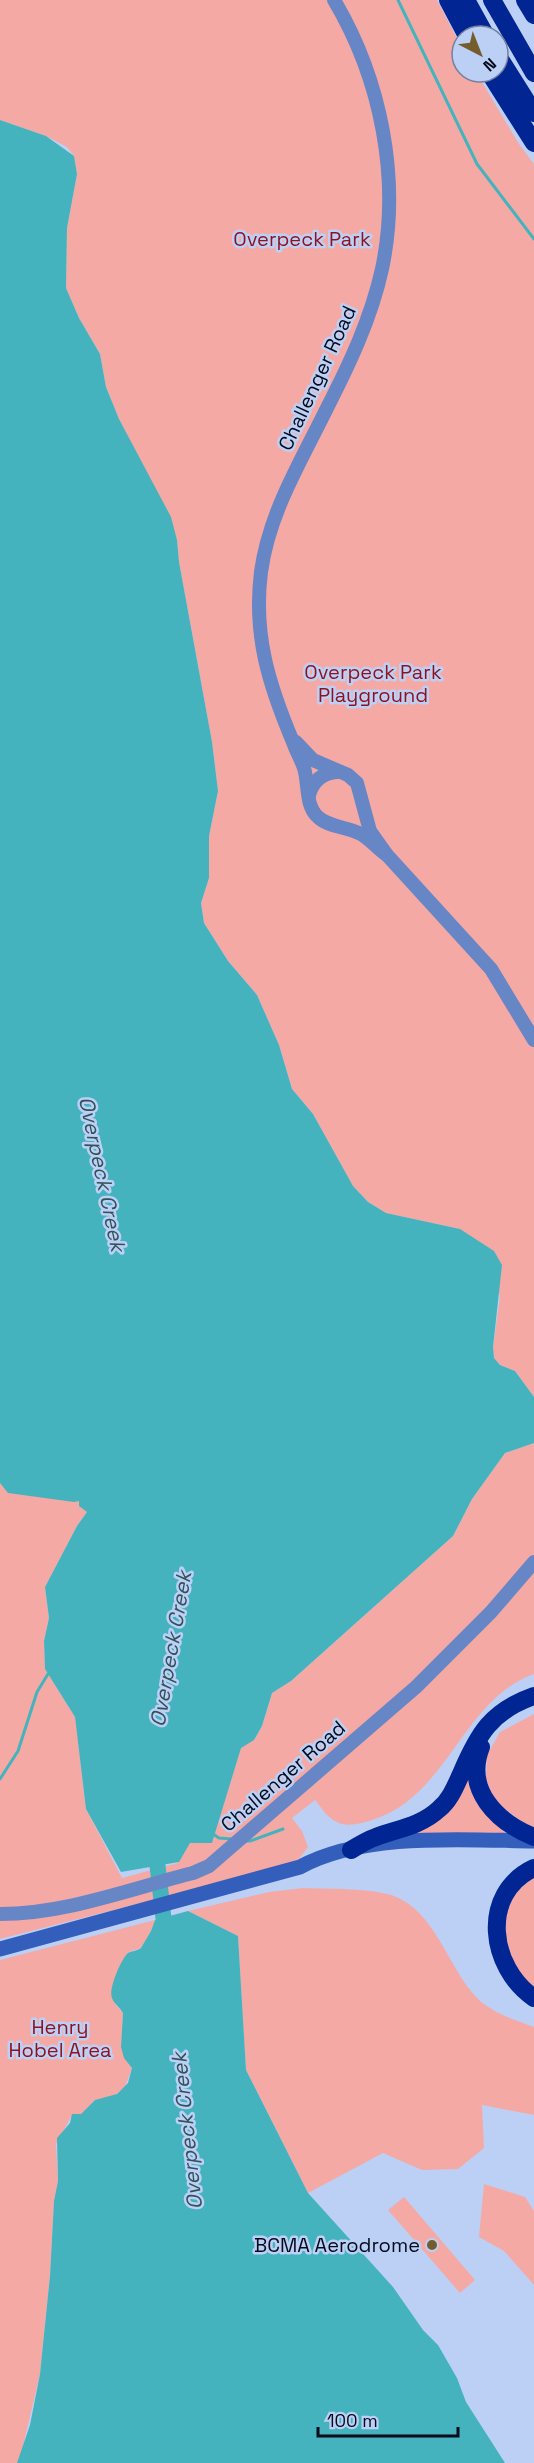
<svg xmlns="http://www.w3.org/2000/svg" width="534" height="2463" font-family="'Space Grotesk',sans-serif">
  <style>
    .green { fill: #f5a9a4 }
    .water { fill: #44b3be }
    .lines { fill: none; stroke-linecap: round; stroke-linejoin: round }
    .stream { stroke: #44b3be; stroke-width: 3 }
    .river { stroke: #44b3be; stroke-width: 16 }
    .tertiary { stroke: #6786c5; stroke-width: 14 }
    .secondary { stroke: #345ebb; stroke-width: 15 }
    .motorway { stroke: #012593; stroke-width: 18 }
    .poi-dot { fill: #745c2d; stroke: #bcd0f6; stroke-width: 2 }
    .labels { text-anchor: middle; stroke-width: 5; stroke-linejoin: round; paint-order: stroke }
    .park-label { font-size: 20px; fill: #8f111e; stroke: #bcd0f6 }
    .street-label { font-size: 20px; fill: #050b1b; stroke: #bcd0f6 }
    .poi-label { font-size: 20px; fill: #050b1b; stroke: #bcd0f6; text-anchor: end }
    .water-label { font-size: 21px; font-style: italic; fill: #315256; stroke: #bcd0f6 }
  </style>
  <rect width="100%" height="100%" fill="#bcd0f6"/>
  <g class="green">
    <polygon points="0,0 437,0 462,48 462,72 476,72 519,144 534,164 534,1397 515,1371 500,1365 494,1358 493,1347 500,1296 460,1229 386,1213 368,1202 353,1186 313,1114 292,1089 279,1045 257,995 228,961 204,923 201,903 209,878 209,836 218,791 212,742 179,562 177,540 119,419 106,387 100,354 79,318 66,288 67,228 77,174 74,156 67,147 46,136 0,120"/>
    <path d="M534 1443V1674C461 1700 448 1799 369 1821 360 1824 346 1827 337 1822 327 1818 321 1807 315 1800L292 1818 302 1831 308 1847 299 1859 281 1867 0 1939V1483L9 1493 79 1501 87 1512 77 1526 45 1587 49 1618 44 1641 45 1669 75 1717 86 1809 122 1878 178 1863 189 1843 212 1842 241 1747 254 1740 262 1726 272 1693 291 1681 453 1536 472 1499 505 1453Z"/>
    <polygon points="534,1714 534,1830 493,1801 486,1778 487,1755 500,1732"/>
    <polygon points="471,1761 485,1810 505,1833 405,1834 437,1817"/>
    <polygon points="534,1876 534,1988 528,1984 511,1960 502,1936 509,1898"/>
    <path d="M303 1888C328 1889 372 1888 394 1896 436 1912 448 1968 477 1998 492 2013 515 2020 534 2027V2115L482 2105 484 2148 458 2169 422 2170 383 2153 308 2193 246 2070 238 1936 188 1911 269 1892Z"/>
    <polygon points="155,1920 151,1931 141,1948 129,1952 116,2005 123,2013 121,2047 132,2068 125,2087 113,2097 95,2100 81,2114 71,2117 56,2144 58,2181 54,2201 50,2276 40,2374 20,2459 17,2463 0,2463 0,1960"/>
    <polygon points="484,2184 525,2197 534,2211 534,2285 504,2251 479,2237"/>
    <polygon points="404,2197 475,2280 460,2293 388,2210"/>
  </g>
  <g class="water">
    <polygon points="0,120 46,136 74,156 77,174 67,228 66,288 79,318 100,354 106,387 119,419 171,517 177,540 179,562 212,742 218,791 209,836 209,878 201,903 204,923 228,961 257,995 279,1045 292,1089 313,1114 353,1186 368,1202 386,1213 460,1229 494,1251 502,1265 493,1347 494,1358 500,1365 515,1371 534,1397 534,1443 505,1453 472,1499 453,1536 291,1681 272,1693 262,1726 254,1740 241,1748 212,1843 190,1843 179,1862 121,1872 86,1809 75,1717 45,1669 44,1641 49,1618 45,1587 77,1526 87,1512 79,1506 79,1501 74,1502 8,1493 0,1483"/>
    <path d="M188 1911 238 1936 246 2070 308 2193 393 2287 423 2330 438 2345 457 2378 466 2402 505 2463H17L30 2425 40 2374 50 2276 54 2201 58 2181 57 2138 70 2123 72 2114H81L95 2100 117 2094 128 2083 132 2068 124 2058 121 2047 123 2013C120 2007 114 2004 112 1998 108 1990 121 1959 128 1953 132 1951 137 1951 141 1948L151 1931 155 1920Z"/>
  </g>
  <g class="lines">
    <g class="stream">
      <polyline points="398,0 477,164 534,239"/>
      <polyline points="0,1779 18,1751 37,1692 48,1674"/>
      <polyline points="213,1834 219,1838 232,1839"/>
      <polyline points="245,1841 250,1841 283,1829"/>
    </g>
    <polyline class="river" points="155,1844 166,1940"/>
    <g class="tertiary">
      <path d="M334 0C381 79 401 179 382 269 371 319 349 365 326 410 300 463 269 513 261 572 253 635 269 685 293 742 296 751 301 759 304 768 309 784 305 806 318 817 328 827 348 827 361 834 371 840 378 849 387 855"/>
      <polyline points="296,742 313,760 348,775 357,783 370,831 387,855 491,969 534,1040"/>
      <path d="M309 795C313 781 322 773 337 772"/>
      <path d="M0 1914C65 1914 130 1889 193 1873L209 1866 416 1687 491 1612 534 1562"/>
    </g>
    <path class="secondary" d="M0 1949 300 1867C364 1832 463 1840 534 1841"/>
    <g class="motorway">
      <polyline points="448,0 467,36"/>
      <polyline points="466,0 486,36"/>
      <polyline points="492,0 534,73"/>
      <polyline points="525,0 534,15"/>
      <polyline points="498,56 534,113"/>
      <polyline points="489,72 534,143"/>
      <path d="M481 1747C464 1790 497 1822 534 1837"/>
      <path d="M351 1850C359 1845 367 1840 376 1837 397 1829 421 1826 439 1809 450 1800 455 1787 461 1774 478 1734 491 1711 534 1696"/>
      <path d="M534 1868C479 1894 490 1968 534 1998"/>
    </g>
  </g>
  <circle class="poi-dot" cx="432" cy="2245" r="6"/>
  <g class="labels">
    <g class="park-label">
      <text x="302" y="246">Overpeck Park</text>
      <text x="373" y="679">Overpeck Park<tspan x="373" dy="23">Playground</tspan></text>
      <text x="60" y="2034">Henry<tspan x="60" dy="23">Hobel Area</tspan></text>
    </g>
    <g class="street-label">
      <text transform="translate(317 378) rotate(-65)" y="7">Challenger Road</text>
      <text transform="translate(283 1776) rotate(-41)" y="7">Challenger Road</text>
    </g>
    <g class="poi-label">
      <text x="420" y="2252">BCMA Aerodrome</text>
    </g>
    <g class="water-label">
      <text transform="translate(102 1174) rotate(78)" y="7">Overpeck Creek</text>
      <text transform="translate(171 1649) rotate(-80)" y="7">Overpeck Creek</text>
      <text transform="translate(187 2131) rotate(-96)" y="7">Overpeck Creek</text>
    </g>
  </g>
  <g transform="translate(480 54) rotate(138)"><circle r="28" fill="#bcd0f6" stroke="#73819e" stroke-width="1.5"/>
  <path d="M0-4.5L10 22L0 15L-10 22Z" fill="#745c2d"/>
  <text y="-9" font-size="16" font-weight="bold" text-anchor="middle" fill="#050b1b">N</text>
  </g>
  <path d="M318 2427v9h140v-9" fill="none" stroke="#050b1b" stroke-width="3"/>
  <text x="327" y="2427" font-size="18" fill="#050b1b" stroke="#bcd0f6" stroke-width="4.5" paint-order="stroke">100 m</text>
</svg>
